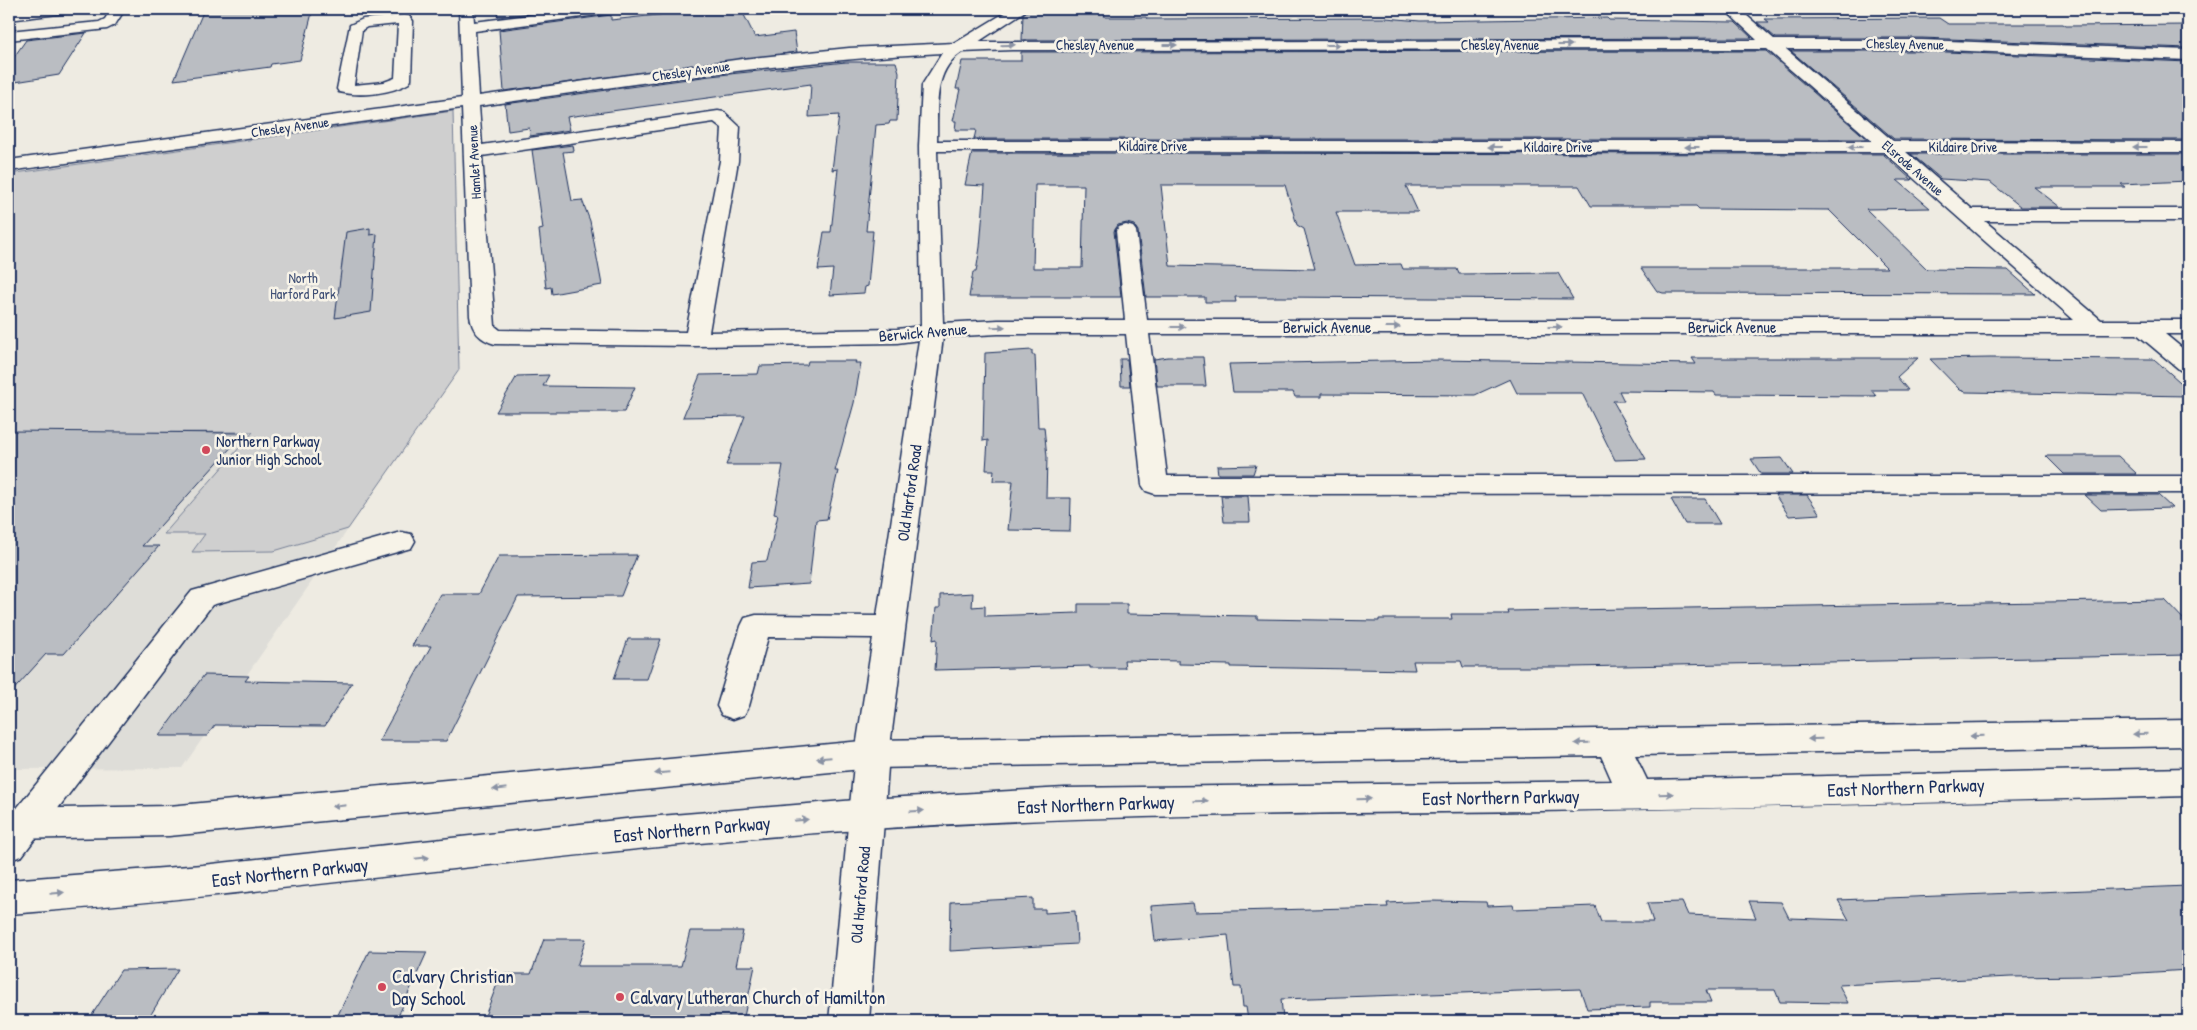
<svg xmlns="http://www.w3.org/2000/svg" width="2197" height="1030" font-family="'Patrick Hand',sans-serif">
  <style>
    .built { fill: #deddd8 }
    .green { fill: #cfcfcf; stroke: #757f96 }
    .building { fill: #babdc2; stroke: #1b2f5e; fill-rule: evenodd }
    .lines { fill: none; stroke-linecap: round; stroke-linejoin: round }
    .minor-casing { stroke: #1b2f5e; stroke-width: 3 }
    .major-casing { stroke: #1b2f5e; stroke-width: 3 }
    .minor { fill: #f7f3e8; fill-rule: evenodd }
    .major { fill: #f7f3e8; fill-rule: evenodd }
    .oneway { fill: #8991a3 }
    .poi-dot { fill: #d1495b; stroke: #f7f3e8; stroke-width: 2 }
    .labels { text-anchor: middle; stroke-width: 5; stroke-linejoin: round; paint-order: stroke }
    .far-street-label { font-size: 14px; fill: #1b2f5e; stroke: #f7f3e8 }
    .far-park-label { font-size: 14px; fill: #3f4f75; stroke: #f7f3e8 }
    .street-label { font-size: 16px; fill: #1b2f5e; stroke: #f7f3e8 }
    .poi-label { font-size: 16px; fill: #1b2f5e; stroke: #f7f3e8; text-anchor: start }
    .near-street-label { font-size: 19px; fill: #1b2f5e; stroke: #f7f3e8 }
    .near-poi-label { font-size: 19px; fill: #1b2f5e; stroke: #f7f3e8; text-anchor: start }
  </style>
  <rect width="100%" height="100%" fill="#eeebe2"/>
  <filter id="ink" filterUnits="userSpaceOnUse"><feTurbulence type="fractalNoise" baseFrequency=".02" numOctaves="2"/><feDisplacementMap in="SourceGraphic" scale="10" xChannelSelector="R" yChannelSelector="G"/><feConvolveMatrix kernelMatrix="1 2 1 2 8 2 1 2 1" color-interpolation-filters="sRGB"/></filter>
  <g filter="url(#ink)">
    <polygon class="built" points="453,111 459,370 182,768 9,769 9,174"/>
    <polygon class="green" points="453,111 459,370 348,529 274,551 192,552 205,534 164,534 253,432 9,433 9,174"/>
    <g class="building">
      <polygon points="234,9 313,9 300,60 271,64 270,67 174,80 203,12"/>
      <polygon points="497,9 566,9 498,17"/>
      <polygon points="713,9 741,9 755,37 794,32 797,52 504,91 499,30 611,15 611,20"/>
      <polygon points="1030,9 1104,12 1105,17 1146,17 1147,19 1386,18 1420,21 1607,18 1609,20 1735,22 1752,38 1022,40 1023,14"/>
      <polygon points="1939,18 1948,24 2063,24 2066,26 2188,25 2188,48 1922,38 1776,38 1757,22 1769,22 1765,19"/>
      <polygon points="86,33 59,75 9,83 9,64 26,40"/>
      <polygon points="1766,51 1867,139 974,139 976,130 955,130 956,121 953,121 960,89 956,89 962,61 1021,61 1021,52"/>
      <polygon points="1791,51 1922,51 2188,62 2188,140 1894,139"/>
      <polygon points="846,62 896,62 899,72 897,121 890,121 889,124 876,125 866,231 873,231 868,286 865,287 864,293 830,295 833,269 818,270 824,232 831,232 838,169 832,170 839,115 809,117 811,84 567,117 570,130 530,136 529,128 508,131 505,104 710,76"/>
      <polygon points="573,145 574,151 563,152 572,201 582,200 590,221 602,285 552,294 551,287 546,288 539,230 543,229 532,150"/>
      <path d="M972 153 1883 154 1912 180H1897L1930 208 1866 209 1927 269 2008 270 2035 294 1663 293 1657 291 1641 268H1887L1829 210 1699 209 1696 206H1591L1579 186H1406L1418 212H1336L1355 265 1401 264 1403 269H1457L1459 274 1558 273 1573 299 1279 297H1235L1236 302H1205V297H1146L1138 231 1134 225 1127 223 1118 225 1114 231 1121 297H969L973 272H976L980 247 985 186 965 185ZM1035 185H1084L1082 268H1033ZM1161 185H1285L1297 225 1304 229 1315 269 1170 266Z"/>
      <polygon points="1911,154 2188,154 2188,181 2121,184 2125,187 2034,187 2060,207 2021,207 1990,182 1941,179"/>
      <polygon points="370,228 370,235 377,234 371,312 335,318 346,232"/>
      <polygon points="1032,350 1032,355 1035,355 1038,427 1044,427 1047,457 1046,498 1071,498 1070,531 1008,530 1013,481 993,481 994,470 986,470 988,440 983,441 985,353"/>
      <polygon points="1168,357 1203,357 1206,386 1157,386 1154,359"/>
      <polygon points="1692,358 1918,358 1897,377 1908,390 1871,390 1876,396 1716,395 1714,392 1619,391 1624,401 1613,401 1646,459 1615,460 1582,393 1517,393 1510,379 1475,395 1321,394 1321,397 1295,397 1293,392 1233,392 1229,364 1437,360 1696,364"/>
      <polygon points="1990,358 2154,359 2188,389 2188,396 1966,392 1960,390 1930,359"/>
      <polygon points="1120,359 1127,359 1130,386 1121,386"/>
      <polygon points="808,361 856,361 855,363 861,363 854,403 835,471 838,471 827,519 816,520 809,584 748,588 752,562 767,561 778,515 774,514 783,465 726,465 745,416 683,417 700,375 758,374 760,366 807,365"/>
      <polygon points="549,375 543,386 635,387 624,412 496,412 517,376"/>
      <polygon points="9,431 244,433 142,546 159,546 64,654 46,654 9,695"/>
      <polygon points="2046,456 2118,456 2137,474 2064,474"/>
      <polygon points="1782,458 1793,474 1761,474 1751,459"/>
      <polygon points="1256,465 1253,474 1218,474 1217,466"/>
      <polygon points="1775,495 1807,495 1820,514 1789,516"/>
      <polygon points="2085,495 2158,495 2172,508 2101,510"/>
      <polygon points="1221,496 1248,496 1250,522 1224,522"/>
      <polygon points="1671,499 1705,499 1720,524 1685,524"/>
      <polygon points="637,555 621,596 518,597 446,741 379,741 431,646 412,646 440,594 479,594 499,556"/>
      <polygon points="973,593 972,607 985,606 985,616 1078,613 1078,604 1127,604 1127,614 1257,616 1257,619 1379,621 1379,619 1452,619 1451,614 1509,614 1508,611 2165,600 2188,624 2188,655 1572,667 1463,667 1461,661 1413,661 1415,670 1231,667 1231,665 1179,664 1179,661 1124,660 1125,668 1090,668 1090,666 935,670 937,639 933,640 936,608 940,608 940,595"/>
      <polygon points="628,639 661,639 647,679 614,679"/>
      <polygon points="204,675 249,676 245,681 352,683 325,726 215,725 207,736 159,736"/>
      <polygon points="2188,886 2188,970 2090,976 2011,977 1839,985 1848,1003 1780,1002 1775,990 1706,990 1711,1002 1650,1002 1650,1007 1587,1009 1580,989 1281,999 1283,1019 1248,1020 1246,1007 1243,1007 1241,987 1234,987 1228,935 1155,941 1151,906 1193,903 1195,912 1388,907 1387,903 1431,901 1486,902 1487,906 1513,905 1514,909 1595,906 1601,922 1653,922 1647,903 1682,902 1688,915 1756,918 1749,901 1781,902 1789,918 1849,920 1838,900"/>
      <polygon points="1033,898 1033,909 1045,909 1045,913 1075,911 1077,944 950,951 951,902"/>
      <polygon points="690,931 743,931 736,966 755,966 743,1021 483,1021 501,974 531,974 544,939 586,939 577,966 681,966"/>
      <polygon points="369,951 427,952 396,1021 335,1021"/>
      <polygon points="178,969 147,1021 88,1021 121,970"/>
    </g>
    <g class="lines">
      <g class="minor-casing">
        <g id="minor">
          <polygon points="33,9 73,9 66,13 9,20 9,12"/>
          <polygon points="111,9 125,9 115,25 107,29 9,40 9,31 99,22 105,19"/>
          <path d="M459 9H473L474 22 579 9H619L612 13 475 31 479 96 742 59 849 48 955 43 1011 9H1028L978 42 1757 40 1724 9H1739L1775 40H1922L2188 50V60L1922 49H1786L1893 141 2188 142V152H1906L1972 209H2188V221H1985L2101 320H2188V334H2165L2188 353V372L2180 370 2137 334H1149L1167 476H2188V493L1155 494 1146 491 1142 485 1126 334H998L943 337 889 754 869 1021H829L855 754 873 638 768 637 749 706 744 715 733 719 722 715 717 706 741 626 745 618 756 615 877 616 919 340 897 343 696 346 495 344C480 340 472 331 470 316L462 108 9 171V160L462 98ZM1767 49 1872 141H937C938 110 932 71 962 52L1012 50ZM942 53 922 85 919 146 921 326 897 329 709 332 738 161 740 127 724 112 718 111 482 145 479 106C633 84 786 61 942 53ZM714 122 722 128 720 161 686 332 500 330 495 326 482 156ZM937 151 1884 152 2074 320H1147L1136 231 1133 227 1126 225 1119 227 1116 231 1125 320H998L943 323Z"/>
          <path d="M404 15 409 16 413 21 411 80 409 83C391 94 359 97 339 92L337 89 350 25 363 19ZM398 24 395 78 384 82 354 85 362 30 367 27Z"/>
          <polygon points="401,532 411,534 415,541 411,548 212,605 22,856 9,860 9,818 192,591"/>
        </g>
      </g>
      <g class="major-casing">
        <path id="major" d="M2188 720V746L1635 755 1647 780 2188 768V796C1972 801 1756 808 1541 811 1317 814 1094 814 872 829 583 848 297 892 9 914V880L202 865 635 818 868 799 1065 788 1612 781 1601 756 872 768 169 836 9 839V809L169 806 872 740Z"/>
      </g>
      <use href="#minor" class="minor"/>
      <use href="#major" class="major"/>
    </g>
    <defs><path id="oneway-solid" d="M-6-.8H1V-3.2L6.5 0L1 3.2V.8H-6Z" transform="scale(1.25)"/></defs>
    <g class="oneway">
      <use href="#oneway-solid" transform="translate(1008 45) rotate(-1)"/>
      <use href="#oneway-solid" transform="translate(1170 45)"/>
      <use href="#oneway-solid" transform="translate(1333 45)"/>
      <use href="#oneway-solid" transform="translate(1565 45)"/>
      <use href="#oneway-solid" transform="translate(1495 147) rotate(-180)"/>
      <use href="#oneway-solid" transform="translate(1692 147) rotate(-180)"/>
      <use href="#oneway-solid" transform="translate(1855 147) rotate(-180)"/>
      <use href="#oneway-solid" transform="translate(2140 147) rotate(-180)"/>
      <use href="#oneway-solid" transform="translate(998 327) rotate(-1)"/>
      <use href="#oneway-solid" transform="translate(1178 327)"/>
      <use href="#oneway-solid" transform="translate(1393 327)"/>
      <use href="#oneway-solid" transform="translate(1555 327)"/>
      <use href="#oneway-solid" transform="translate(2140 734) rotate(179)"/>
      <use href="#oneway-solid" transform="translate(1977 736) rotate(179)"/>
      <use href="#oneway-solid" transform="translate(1815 739) rotate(179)"/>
      <use href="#oneway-solid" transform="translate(1582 743) rotate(179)"/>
      <use href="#oneway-solid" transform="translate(824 758) rotate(175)"/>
      <use href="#oneway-solid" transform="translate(662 773) rotate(175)"/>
      <use href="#oneway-solid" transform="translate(500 789) rotate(174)"/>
      <use href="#oneway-solid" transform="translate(1666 794) rotate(-2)"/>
      <use href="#oneway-solid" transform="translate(1364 799) rotate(-1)"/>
      <use href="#oneway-solid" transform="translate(1201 801) rotate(-1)"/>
      <use href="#oneway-solid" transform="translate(339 806) rotate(174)"/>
      <use href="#oneway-solid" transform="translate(917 811) rotate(-3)"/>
      <use href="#oneway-solid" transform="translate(801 820) rotate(-5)"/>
      <use href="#oneway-solid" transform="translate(422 858) rotate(-6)"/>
      <use href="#oneway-solid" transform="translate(57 893) rotate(-5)"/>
    </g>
  </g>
  <g class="poi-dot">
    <circle cx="206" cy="450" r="5"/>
    <circle cx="382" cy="987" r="5"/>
    <circle cx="620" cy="997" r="5"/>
  </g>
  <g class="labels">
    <g class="far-street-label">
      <text transform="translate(1905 44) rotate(1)" y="5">Chesley Avenue</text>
      <text x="1095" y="50">Chesley Avenue</text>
      <text x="1500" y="50">Chesley Avenue</text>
      <text transform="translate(691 71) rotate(-8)" y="5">Chesley Avenue</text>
      <text transform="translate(290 127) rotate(-8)" y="5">Chesley Avenue</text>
      <text x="1153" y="151">Kildaire Drive</text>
      <text x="1558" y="152">Kildaire Drive</text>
      <text x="1963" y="152">Kildaire Drive</text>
      <text transform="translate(474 162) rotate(-93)" y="5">Hamlet Avenue</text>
      <text transform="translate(1913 168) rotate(41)" y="5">Elsrode Avenue</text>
    </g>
    <g class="far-park-label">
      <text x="303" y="283">North<tspan x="303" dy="16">Harford Park</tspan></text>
    </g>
    <g class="street-label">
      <text x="1327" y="333">Berwick Avenue</text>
      <text x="1732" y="333">Berwick Avenue</text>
      <text transform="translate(923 332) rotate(-5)" y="6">Berwick Avenue</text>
      <text transform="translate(909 493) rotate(-82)" y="6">Old Harford Road</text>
      <text transform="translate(860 895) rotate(-85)" y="6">Old Harford Road</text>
    </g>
    <g class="poi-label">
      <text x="216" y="447">Northern Parkway<tspan x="216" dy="18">Junior High School</tspan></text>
    </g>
    <g class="near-street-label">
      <text transform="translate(1906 787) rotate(-2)" y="7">East Northern Parkway</text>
      <text transform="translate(1501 797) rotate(-1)" y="7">East Northern Parkway</text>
      <text transform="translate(1096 804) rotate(-2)" y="7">East Northern Parkway</text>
      <text transform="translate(692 829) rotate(-5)" y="7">East Northern Parkway</text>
      <text transform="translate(290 872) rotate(-6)" y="7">East Northern Parkway</text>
    </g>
    <g class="near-poi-label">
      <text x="392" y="983">Calvary Christian<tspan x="392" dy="22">Day School</tspan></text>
      <text x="630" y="1004">Calvary Lutheran Church of Hamilton</text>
    </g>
  </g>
  <rect width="2197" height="1030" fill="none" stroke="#f7f3e8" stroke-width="30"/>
  <rect x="15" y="15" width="2167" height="1000" fill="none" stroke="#1b2f5e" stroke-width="2" filter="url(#ink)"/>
</svg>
